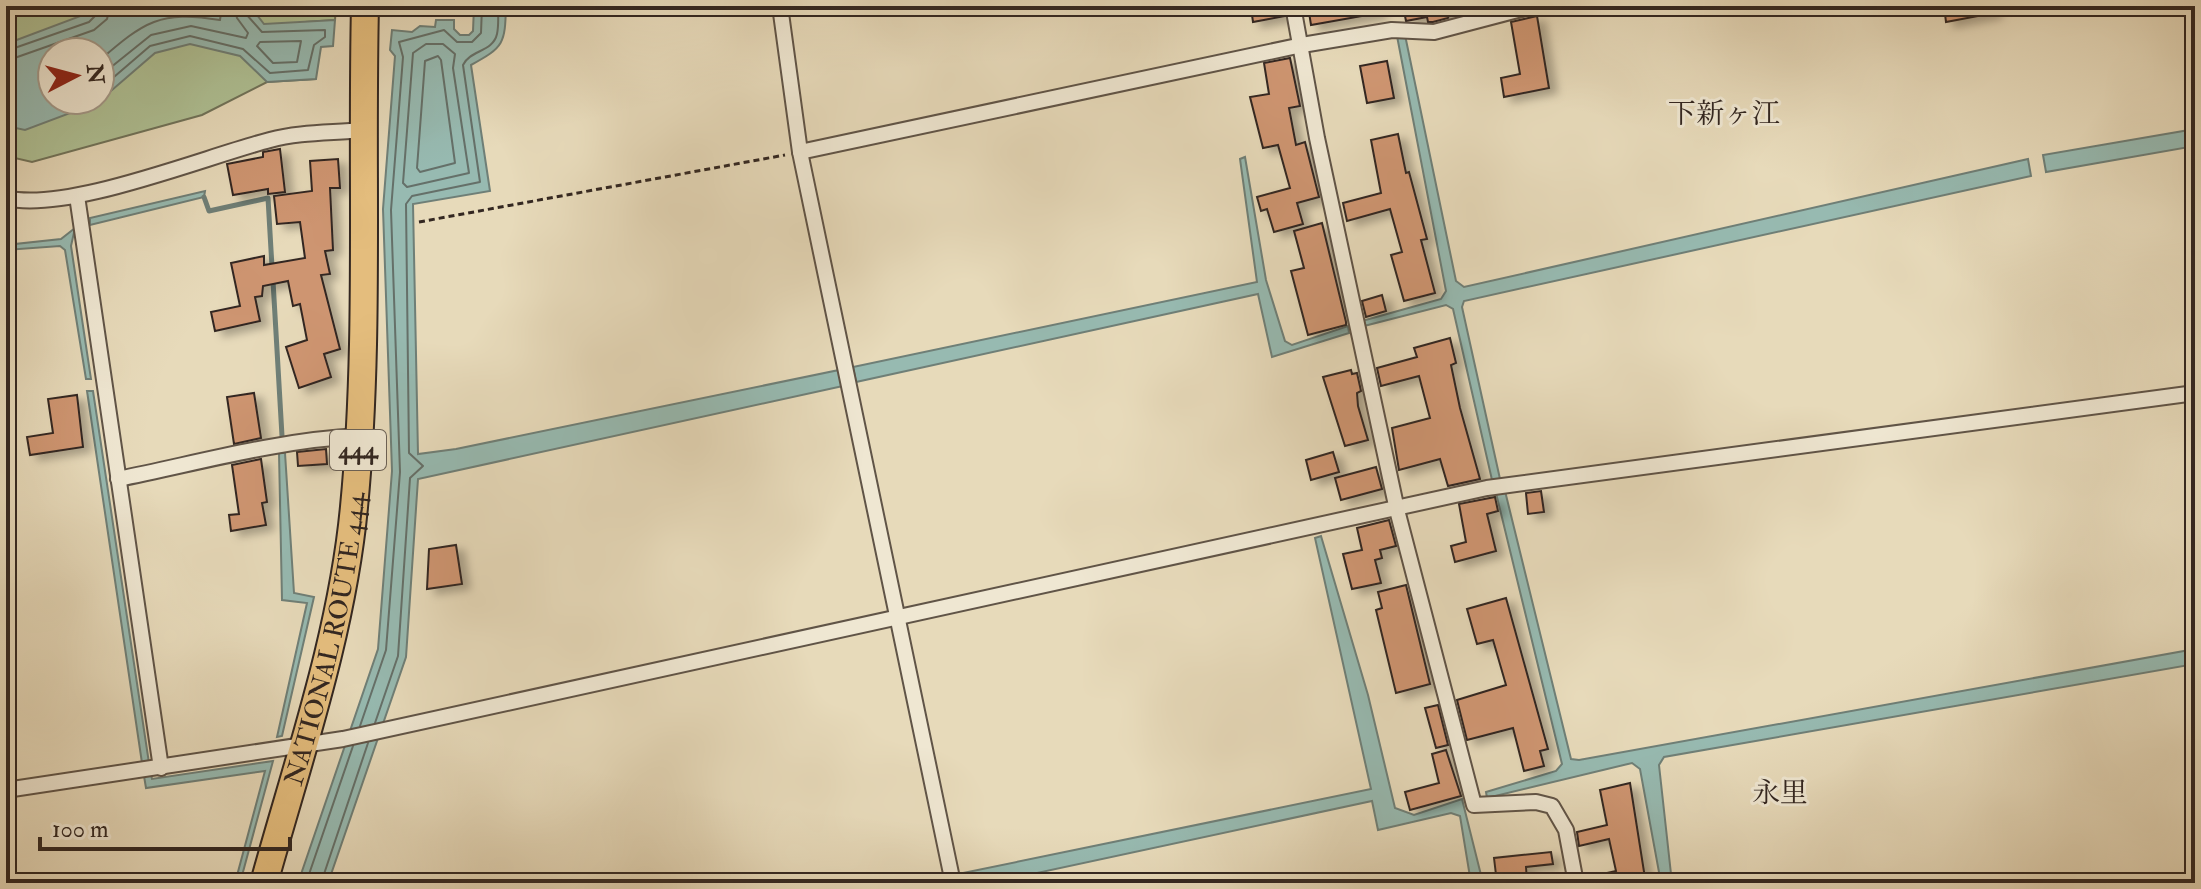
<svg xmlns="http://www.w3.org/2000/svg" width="2201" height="889" font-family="'IM FELL Double Pica','Noto Serif JP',serif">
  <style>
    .green { fill: #afc195; stroke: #71745b; stroke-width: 2 }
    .water { fill: #97bab1; stroke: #6f7f77; stroke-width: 2; fill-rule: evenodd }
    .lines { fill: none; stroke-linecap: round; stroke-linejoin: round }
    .shore { stroke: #657069; stroke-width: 2 }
    .stream { stroke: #6f7f77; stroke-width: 5 }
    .building { fill: #ce9571; stroke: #332721; stroke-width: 2; filter: url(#shadow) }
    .street-casing { stroke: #605447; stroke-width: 18 }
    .highway-casing { stroke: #332721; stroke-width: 30 }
    .path { stroke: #332721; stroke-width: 3; stroke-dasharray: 6 4; stroke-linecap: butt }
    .street { stroke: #efe7d2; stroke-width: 14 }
    .highway { stroke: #e4bd7d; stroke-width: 26 }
    .labels { text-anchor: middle; stroke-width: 6; stroke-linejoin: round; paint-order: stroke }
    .shield { fill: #efe7d2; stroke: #6b6156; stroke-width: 2 }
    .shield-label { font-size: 24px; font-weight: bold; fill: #332721 }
    .street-label { font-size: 26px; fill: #332721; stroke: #efe7d2 }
    .neighbourhood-label { font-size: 28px; fill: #332721; stroke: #efe7d2 }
  </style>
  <defs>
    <filter id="shadow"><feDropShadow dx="8" dy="5" stdDeviation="4" flood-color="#0004"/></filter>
  </defs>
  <rect width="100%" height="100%" fill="#e7daba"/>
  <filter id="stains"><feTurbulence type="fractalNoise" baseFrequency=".0025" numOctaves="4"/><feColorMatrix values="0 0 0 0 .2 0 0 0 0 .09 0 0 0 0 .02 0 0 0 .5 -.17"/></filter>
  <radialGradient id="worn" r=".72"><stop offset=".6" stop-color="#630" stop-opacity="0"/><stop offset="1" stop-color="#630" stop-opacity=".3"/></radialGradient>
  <g class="green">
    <polygon points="30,6 123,6 52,52 6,68 6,15"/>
    <polygon points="204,6 336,6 335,20 305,22 260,32"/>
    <polygon points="183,32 316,79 267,82 202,115 32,162 6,156 6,110 100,100 100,79"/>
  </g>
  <g class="water">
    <path d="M95 6H250L264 24 335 20 333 46 321 47 316 79 267 82 240 56 190 44 155 53 97 103 25 130 6 126V44L86 14ZM52 52H100V100H52Z"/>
    <path d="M474 6H506C505 44 504 47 471 65L490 191 413 204 418 454 456 449 839 370 843 386 418 479 406 657 328 883H298L378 649 392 471 383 209 395 56 390 50 392 30 412 32 420 26 435 27 436 20H454V29L460 35H469L473 31Z"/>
    <polygon points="1405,35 1456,281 1464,287 2028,159 2031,176 1464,301 1462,307 1500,479 1492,480 1453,309 1446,305 1364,326 1362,321 1441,299 1446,291 1397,36"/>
    <polygon points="2195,129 2195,146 2046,172 2043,155"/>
    <polygon points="1245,157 1266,280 1285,341 1292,345 1348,326 1349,333 1272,357 1258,294 856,382 853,367 1257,282 1240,159"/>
    <polygon points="205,191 204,197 90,225 90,218"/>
    <polygon points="75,228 71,246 91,379 86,379 65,250 60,246 6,250 6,245 61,239"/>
    <polygon points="87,391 93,391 149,763 142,763"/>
    <polygon points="279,453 285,453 294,593 314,597 282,736 277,737 307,603 282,600"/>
    <polygon points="1505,491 1571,759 1579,760 2195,649 2195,664 1664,757 1659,765 1672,883 1661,883 1640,769 1632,763 1487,798 1486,792 1556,771 1562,764 1496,493"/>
    <polygon points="1321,536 1368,695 1395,808 1414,815 1462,799 1483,883 1471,883 1460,816 1451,813 1378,830 1372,801 990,883 960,883 958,874 1371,789 1315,538"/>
    <polygon points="273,761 240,883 235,883 265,771 146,788 144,776 151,775 152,779"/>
  </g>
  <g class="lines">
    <g class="shore">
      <polygon points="301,41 297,62 273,63 257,46 260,42"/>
      <polygon points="426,44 443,44 455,54 453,68 469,173 407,187 403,183 413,53"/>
      <polyline points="6,51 89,22 98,13 100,6"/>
      <polygon points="438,56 441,60 455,163 420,172 417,168 425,61"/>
      <path d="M100 60C144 22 160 10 220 20L222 6"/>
      <polyline points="6,61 94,30 107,19 110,6"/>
      <polyline points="100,76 151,35 191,26 246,38 248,33 237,18 234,6"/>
      <polyline points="100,89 150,46 190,36 243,49 270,73 308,70 314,45 325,37 325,30 262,32 246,14 244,6"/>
      <path d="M375 723 398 656 410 478 423 466 409 453 406 204 412 196 480 182 463 65C470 50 493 52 497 34 499 25 498 15 498 6"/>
      <polyline points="360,726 386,650 400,472 391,210 403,57 399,42 444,30 457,42 472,42 481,33 482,6"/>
      <polyline points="306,883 353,746"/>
      <polyline points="321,883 368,743"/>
    </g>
    <g class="stream">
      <polyline points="204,197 209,211 268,198 272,267"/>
      <polyline points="273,281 282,436"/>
    </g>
  </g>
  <g class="building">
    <polygon points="1283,6 1285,16 1253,22 1251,8"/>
    <polygon points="1308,6 1378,6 1379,13 1311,25"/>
    <polygon points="1403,6 1449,6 1450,12 1448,18 1433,22 1428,22 1427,17 1406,21"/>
    <polygon points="1944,6 1993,6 1994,13 1946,22"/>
    <polygon points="1537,16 1549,88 1504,97 1501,78 1520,74 1511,22"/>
    <polygon points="1290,58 1300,106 1289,108 1296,145 1305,142 1319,197 1297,203 1303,224 1274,232 1267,209 1261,211 1257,197 1290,188 1278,145 1263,148 1250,97 1269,94 1264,63"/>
    <polygon points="1387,61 1394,98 1367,103 1360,66"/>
    <polygon points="1398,134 1406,173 1409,172 1427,239 1421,240 1435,293 1404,301 1391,255 1402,252 1390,209 1347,221 1343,203 1381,193 1371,140"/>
    <polygon points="280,149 285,192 268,194 268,189 233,195 227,164 263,157 263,152"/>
    <polygon points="338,159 340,188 330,188 333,250 325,251 330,274 321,275 340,349 324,354 331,377 299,388 286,347 307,340 300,304 293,306 288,281 263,286 262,296 255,297 260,321 215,331 211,312 240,306 231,263 264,256 264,265 305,258 300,222 277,224 274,196 312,191 310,161"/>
    <polygon points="1322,223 1346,322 1346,325 1308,335 1291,271 1304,268 1294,231"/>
    <polygon points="1382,295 1386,311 1366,317 1362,301"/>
    <polygon points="1450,338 1456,363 1451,365 1460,408 1480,479 1448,486 1440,459 1399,470 1392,428 1430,418 1419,376 1381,386 1377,368 1417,357 1414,348"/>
    <polygon points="1351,370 1352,374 1357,373 1361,391 1357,393 1358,406 1368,440 1345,446 1323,377"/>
    <polygon points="254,393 261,438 234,444 227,397"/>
    <polygon points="77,395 83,447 30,455 27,437 53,433 48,399"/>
    <polygon points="326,449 327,464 298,466 297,452"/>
    <polygon points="1333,452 1339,472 1311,480 1306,460"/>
    <polygon points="261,459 267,502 262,503 266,525 231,531 229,515 239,514 232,465"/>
    <polygon points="1376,467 1382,489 1341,500 1335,478"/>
    <polygon points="1541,491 1544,512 1528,514 1526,493"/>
    <polygon points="1495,497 1498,511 1487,514 1496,551 1455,562 1451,546 1466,542 1459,504"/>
    <polygon points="1389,520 1396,546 1380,550 1382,558 1375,560 1381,583 1352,589 1343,554 1362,550 1357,528"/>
    <polygon points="456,545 462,584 427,589 429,549"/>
    <polygon points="1406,585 1430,684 1396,693 1376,610 1382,608 1378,592"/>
    <polygon points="1506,598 1548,749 1540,751 1544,766 1524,771 1513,728 1467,740 1457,700 1506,685 1493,640 1477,644 1467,609"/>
    <polygon points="1438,705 1448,745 1436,748 1425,708"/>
    <polygon points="1446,750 1461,796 1410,810 1405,792 1439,783 1432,754"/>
    <polygon points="1630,783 1645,878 1624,883 1590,883 1589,877 1616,871 1609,839 1579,846 1577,832 1607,825 1600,790"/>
    <polygon points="1551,852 1553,864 1526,867 1527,881 1497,883 1494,858"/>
  </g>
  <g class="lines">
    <g class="street-casing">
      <g id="street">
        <polyline points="780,6 800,152 953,883"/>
        <polyline points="1293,6 1317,138 1397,510 1474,805 1536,802 1552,806 1566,830 1576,883"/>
        <polyline points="800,152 1302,45 1392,30 1434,32 1533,6"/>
        <polyline points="77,196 161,768"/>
        <path d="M6 198C67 213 204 157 270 140 299 132 332 133 362 130"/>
        <path d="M118 479C198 463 278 440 359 436"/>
        <polyline points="6,790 343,739 1487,488 2195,393"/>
      </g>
    </g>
    <g class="highway-casing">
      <g id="highway">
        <path id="s1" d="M264 883C298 760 342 635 354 507 370 343 361 172 365 6"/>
      </g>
    </g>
    <polyline class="path" points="419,222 785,155"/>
    <use href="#street" class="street"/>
    <use href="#highway" class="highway"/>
  </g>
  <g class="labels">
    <rect class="shield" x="330" y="430" width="56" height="40" rx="6"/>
    <g class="shield-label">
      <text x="358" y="458">444</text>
    </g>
    <g class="street-label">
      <text dy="9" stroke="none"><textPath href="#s1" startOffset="252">NATIONAL ROUTE 444</textPath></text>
    </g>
    <g class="neighbourhood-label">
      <text x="1724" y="123">下新ヶ江</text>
      <text x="1780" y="802">永里</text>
    </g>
  </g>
  <rect width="2201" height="889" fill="none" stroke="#e7daba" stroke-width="32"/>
  <rect x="8" y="8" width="2185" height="873" fill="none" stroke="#332721" stroke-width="4"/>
  <rect x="16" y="16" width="2169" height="857" fill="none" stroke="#332721" stroke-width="2"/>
  <g transform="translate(76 76) rotate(84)"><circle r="38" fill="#efe7d2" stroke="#a49a8b" stroke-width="2"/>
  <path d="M0-6L14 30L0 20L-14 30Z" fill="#8f2418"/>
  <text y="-12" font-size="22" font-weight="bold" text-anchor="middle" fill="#332721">N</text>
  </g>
  <path d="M40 837v12h250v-12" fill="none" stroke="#332721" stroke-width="4"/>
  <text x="52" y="837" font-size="24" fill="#332721" stroke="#efe7d2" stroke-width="6" paint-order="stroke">100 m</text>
  <rect width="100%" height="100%" filter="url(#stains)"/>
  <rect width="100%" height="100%" fill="url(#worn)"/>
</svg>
